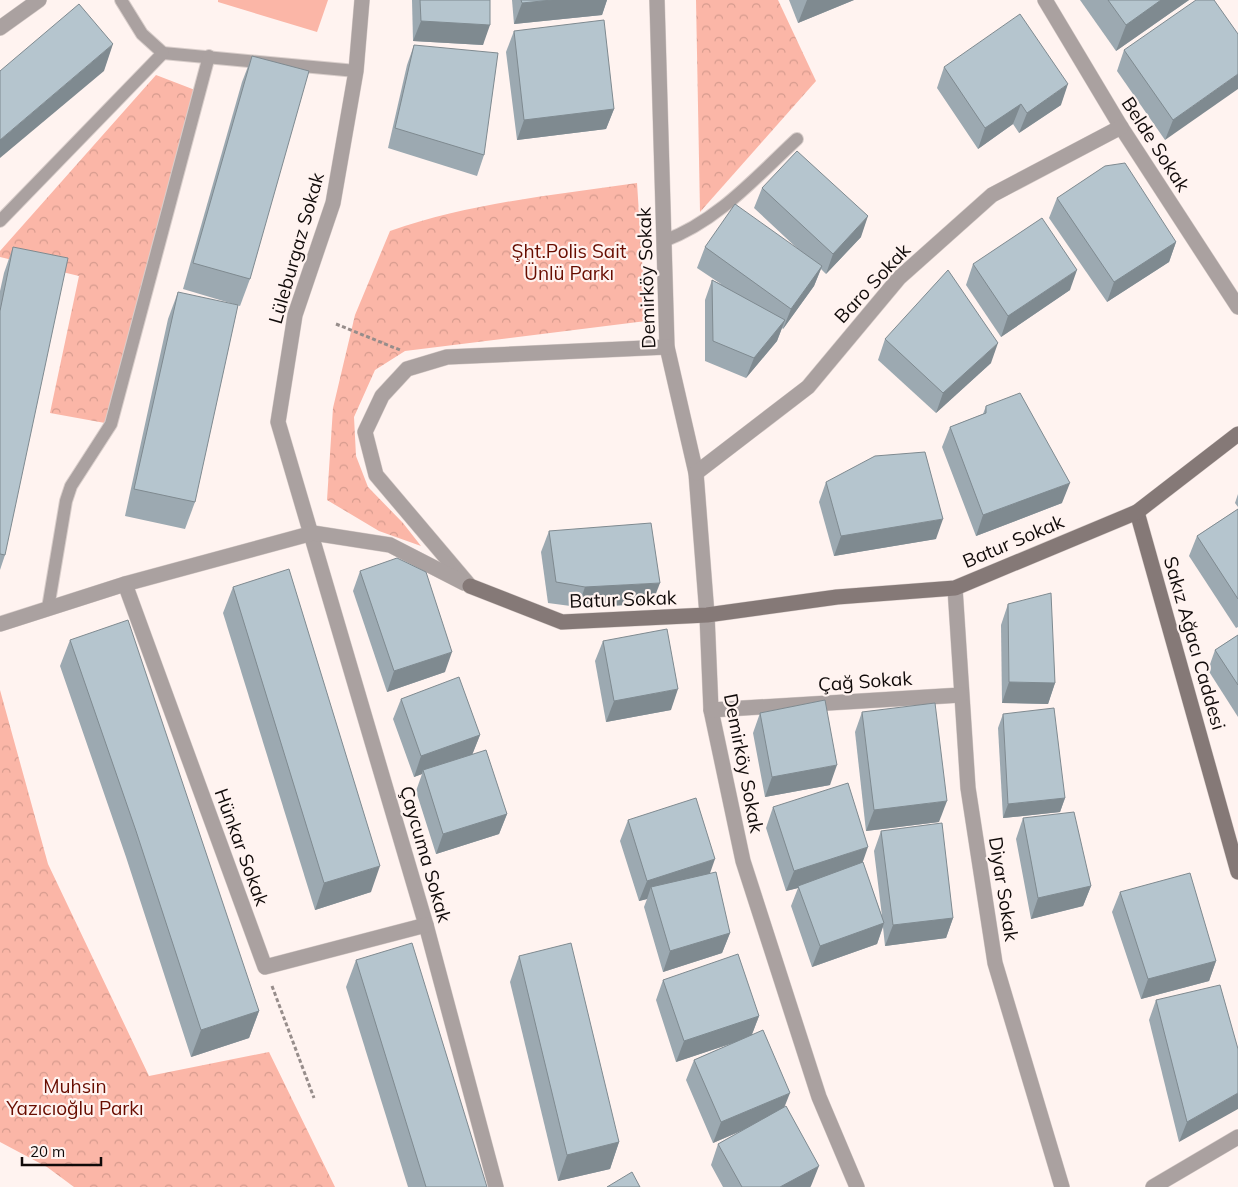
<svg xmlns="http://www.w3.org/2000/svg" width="1238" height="1187" font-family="Mulish,sans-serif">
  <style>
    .forest { fill: url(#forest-crowns) }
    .garden { fill: #fbb6a7 }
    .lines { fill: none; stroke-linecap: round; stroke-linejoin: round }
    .lane-casing { stroke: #d9cecb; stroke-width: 14 }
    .street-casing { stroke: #d9cecb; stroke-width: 16 }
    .secondary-casing { stroke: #d9cecb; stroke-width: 16 }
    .path { stroke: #978d8b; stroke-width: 3; stroke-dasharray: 4 2.5; stroke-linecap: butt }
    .lane { stroke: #aaa1a0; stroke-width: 12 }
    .street { stroke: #aaa1a0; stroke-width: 15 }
    .secondary { stroke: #857977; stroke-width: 15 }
    .wall { fill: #9ca9b1 }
    .shaded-wall { fill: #7f8a90 }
    .building { fill: #b5c5ce; stroke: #7f8a90 }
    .labels { text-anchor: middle; stroke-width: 4.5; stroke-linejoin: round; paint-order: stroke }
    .street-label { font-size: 19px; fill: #100a09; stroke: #fff3f0 }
    .park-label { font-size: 19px; fill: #680d00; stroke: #fff3f0 }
  </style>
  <defs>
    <pattern id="forest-crowns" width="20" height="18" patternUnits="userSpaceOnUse" patternTransform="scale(1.25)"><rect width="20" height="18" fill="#fbb6a7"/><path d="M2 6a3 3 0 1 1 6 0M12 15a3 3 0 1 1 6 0" fill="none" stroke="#d69b8e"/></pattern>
  </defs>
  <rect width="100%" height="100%" fill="#fff3f0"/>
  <g class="forest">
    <polygon points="696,0 778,0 816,81 700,212"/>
    <polygon points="156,75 195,90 105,423 50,413 79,276 0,257 0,251"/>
    <path d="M637 183 646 321 405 351 375 370 354 417 356 456 368 487 403 523 421 546 379 531 327 500 333 408 355 315 390 231C470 203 553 195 637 183Z"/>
    <polygon points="0,690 48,864 149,1076 269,1052 335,1187 74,1187 47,1167 0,1142"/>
  </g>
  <polygon class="garden" points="218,0 328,0 317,32 218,2"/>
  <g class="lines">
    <g class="lane-casing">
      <g id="lane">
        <polyline points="121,0 142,34 163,53 356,71"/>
        <polyline points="0,221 163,53"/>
        <path d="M664 241C718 221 756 177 797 139"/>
        <polyline points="48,608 66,501 71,486 111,424 209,56"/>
      </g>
    </g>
    <g class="street-casing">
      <g id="street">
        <polyline points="362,0 356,71 333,203 295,315 278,422 426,925 496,1187"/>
        <polyline points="657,0 667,347 696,473 707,615 711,710 743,861 819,1097 857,1187"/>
        <polyline points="1045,0 1121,127 1238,307"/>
        <polyline points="0,28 39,0"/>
        <polyline points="696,473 808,387 899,278 992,195 1121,127"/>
        <polyline points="125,584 265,967 426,925"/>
        <polyline points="470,586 376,475 365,432 382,396 407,369 447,357 667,347"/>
        <polyline points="955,588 968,788 995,963 1062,1187"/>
        <polyline points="0,624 125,584 313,533 390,545 464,583"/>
        <polyline points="711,710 961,695"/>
        <polyline points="1153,1187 1238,1137"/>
      </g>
    </g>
    <g class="secondary-casing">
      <g id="secondary">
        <polyline points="1137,512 1238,872"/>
        <polyline points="470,586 562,622 707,615 837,597 955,588 1137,512 1238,434"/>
      </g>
    </g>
    <g class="path">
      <polyline points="336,324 400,350"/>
      <polyline points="272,986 314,1098"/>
    </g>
    <use href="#lane" class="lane"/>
    <use href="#street" class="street"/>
    <use href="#secondary" class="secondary"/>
  </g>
  <g class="wall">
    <polygon points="412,0 490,0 483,45 413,41"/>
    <polygon points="512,0 607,0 602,15 514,24"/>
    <polygon points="789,0 854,0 798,23"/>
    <polygon points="1080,0 1189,0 1116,51"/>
    <polygon points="514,31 614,109 606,129 517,140 506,52"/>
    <polygon points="1238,34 1165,140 1117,71 1124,50"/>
    <polygon points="414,45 484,155 477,176 388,148 407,65"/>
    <polygon points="252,56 250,279 240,306 183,289 242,82"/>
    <polygon points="944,67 1061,105 1019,133 1013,124 978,149 937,88"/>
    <polygon points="762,188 861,237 826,274 821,269 814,286 783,329 782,328 777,341 746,378 705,361 705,300 712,280 721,284 697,268 705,247 800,251 754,208"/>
    <polygon points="1057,198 1176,242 1169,262 1107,302 1049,218"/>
    <polygon points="13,247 5,555 0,570 0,291 4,273"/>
    <polygon points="973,264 1070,290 1001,337 966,285"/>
    <polygon points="178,292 195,502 185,529 125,516 168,319"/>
    <polygon points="885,339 991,363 936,413 878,360"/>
    <polygon points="986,406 1062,503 976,536 942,447 950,427 983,414"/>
    <polygon points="826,482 936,539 834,556 819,502"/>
    <polygon points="1238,494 1238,507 1235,503"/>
    <polygon points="1238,509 1238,627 1236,628 1189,556 1197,536"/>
    <polygon points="549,531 652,604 578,607 548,603 541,552"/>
    <polygon points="360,571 445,672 387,692 353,591"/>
    <polygon points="233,587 371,892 315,910 223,613"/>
    <polygon points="1008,604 1055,683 1048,704 1002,703 1001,625"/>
    <polygon points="1238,635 1238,717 1208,670 1215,650"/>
    <polygon points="70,640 259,1011 249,1038 191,1057 126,857 60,666"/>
    <polygon points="603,641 671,710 606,722 595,661"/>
    <polygon points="401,699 480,735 472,755 507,814 499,834 436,854 416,791 422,774 414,777 393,719"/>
    <polygon points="862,712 939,822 866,831 855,732"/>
    <polygon points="760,713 830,785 765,797 753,733"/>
    <polygon points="1003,714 1065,798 1060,812 1003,818 998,728"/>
    <polygon points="773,807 862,862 882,916 874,851 881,831 953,918 946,938 885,946 883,927 877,944 812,967 791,906 798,888 786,891 766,828"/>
    <polygon points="1023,818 1091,886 1083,906 1031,919 1016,839"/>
    <polygon points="628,820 710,873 730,933 722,953 663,972 644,907 647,899 639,901 620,841"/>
    <polygon points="1120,892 1216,961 1209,981 1141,999 1112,912"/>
    <polygon points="519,956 619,1142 610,1169 558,1181 510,982"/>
    <polygon points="356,960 487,1187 408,1187 346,987"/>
    <polygon points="663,980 759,1016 752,1034 784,1107 811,1186 810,1187 723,1187 711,1165 718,1144 746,1129 713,1143 686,1080 694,1060 733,1043 676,1062 656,1000"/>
    <polygon points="1156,1000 1238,1049 1179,1142 1149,1020"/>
  </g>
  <g class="shaded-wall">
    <polygon points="552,0 607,0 602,15 514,24 522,3"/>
    <polygon points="807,0 854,0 798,23"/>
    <polygon points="1161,0 1189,0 1116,51 1126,25"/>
    <polygon points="421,21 490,25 483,45 413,41"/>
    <polygon points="113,44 104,71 0,158 0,140"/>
    <polygon points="1238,74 1238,89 1165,140 1173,120"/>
    <polygon points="1068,84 1061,105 1019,133 1027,113"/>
    <polygon points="1021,104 1013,124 978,149 985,128"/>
    <polygon points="614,109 606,129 517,140 524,120"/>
    <polygon points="868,216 861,237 826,274 833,254"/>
    <polygon points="1176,242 1169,262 1107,302 1114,282"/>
    <polygon points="822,266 814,286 783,329 791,309"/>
    <polygon points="1077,270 1070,290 1001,337 1008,316"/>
    <polygon points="785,320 777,341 746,378 754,358"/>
    <polygon points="998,343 991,363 936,413 943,393"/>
    <polygon points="1070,483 1062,503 976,536 983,515"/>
    <polygon points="943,519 936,539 834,556 841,536"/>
    <polygon points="660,583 652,604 578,607 585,587"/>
    <polygon points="452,652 445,672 387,692 394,671"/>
    <polygon points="1009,682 1055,683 1048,704 1002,703"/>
    <polygon points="678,689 671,710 606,722 614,701"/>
    <polygon points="480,735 472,755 423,770 422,774 414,777 421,756"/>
    <polygon points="837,765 830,785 765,797 772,777"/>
    <polygon points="1065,798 1060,812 1003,818 1008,804"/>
    <polygon points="947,801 939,822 866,831 874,810"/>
    <polygon points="507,814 499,834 436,854 443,834"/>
    <polygon points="868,847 861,867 798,886 798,888 786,891 794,871"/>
    <polygon points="715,859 708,879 651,887 647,899 639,901 647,881"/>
    <polygon points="380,866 371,892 315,910 324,883"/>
    <polygon points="1091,886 1083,906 1031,919 1038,898"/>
    <polygon points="953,918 946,938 885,946 893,925"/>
    <polygon points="884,923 877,944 812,967 820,946"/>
    <polygon points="730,933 722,953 663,972 670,951"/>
    <polygon points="1216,961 1209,981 1141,999 1148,979"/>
    <polygon points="259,1011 249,1038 191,1057 201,1030"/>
    <polygon points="759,1016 751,1037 676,1062 684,1041"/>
    <polygon points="790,1093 782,1113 713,1143 721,1122"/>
    <polygon points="1238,1093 1238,1109 1179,1142 1187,1122"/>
    <polygon points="619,1142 610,1169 558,1181 567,1155"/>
    <polygon points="819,1166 811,1186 810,1187 780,1187"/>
  </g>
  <g class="building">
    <polygon points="420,0 490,0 490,25 421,21"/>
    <polygon points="521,0 552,0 522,3"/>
    <polygon points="1108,0 1161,0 1126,25"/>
    <polygon points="1196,0 1214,0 1238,34 1238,74 1173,120 1124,50"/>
    <polygon points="79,4 113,44 0,140 0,71"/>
    <polygon points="1020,14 1068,84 1027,113 1021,104 985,128 944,67"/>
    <polygon points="604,20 614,109 524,120 514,31"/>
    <polygon points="414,45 498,53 484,155 395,128"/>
    <polygon points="252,56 309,71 250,279 193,263"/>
    <polygon points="797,151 868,216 833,254 762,188"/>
    <polygon points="1125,163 1176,242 1114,282 1057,198 1105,166"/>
    <polygon points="735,204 822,266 791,309 705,247"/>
    <polygon points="1042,218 1077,270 1008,316 973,264"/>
    <polygon points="13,247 68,258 5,555 0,554 0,311"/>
    <polygon points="948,270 998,343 943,393 885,339"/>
    <polygon points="712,280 785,320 754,358 713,341"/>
    <polygon points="178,292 238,305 195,502 134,489"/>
    <polygon points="1020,393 1070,483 983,515 950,427 986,413 986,406"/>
    <polygon points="925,452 943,519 841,536 826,482 875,456"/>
    <polygon points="1238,509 1238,599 1197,536"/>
    <polygon points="651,523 660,583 585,587 556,582 549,531"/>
    <polygon points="397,558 426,572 452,652 394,671 360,571"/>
    <polygon points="289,569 380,866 324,883 233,587"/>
    <polygon points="1051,593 1055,683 1009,682 1008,604"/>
    <polygon points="128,620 259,1011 201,1030 136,831 70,640"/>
    <polygon points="667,629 678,689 614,701 603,641"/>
    <polygon points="1238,635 1238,685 1215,650"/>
    <polygon points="459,677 480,735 421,756 401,699"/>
    <polygon points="825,700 837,765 772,777 760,713"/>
    <polygon points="935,703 947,801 874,810 862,712"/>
    <polygon points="1054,708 1065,798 1008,804 1003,714"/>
    <polygon points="486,750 507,814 443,834 423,770"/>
    <polygon points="848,783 868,847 794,871 773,807"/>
    <polygon points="696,798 715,859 647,881 628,820"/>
    <polygon points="1074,812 1091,886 1038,898 1023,818"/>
    <polygon points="942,823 953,918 893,925 881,831"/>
    <polygon points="863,862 884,923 820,946 798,886"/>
    <polygon points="716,872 730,933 670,951 651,887"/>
    <polygon points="1190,873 1216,961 1148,979 1120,892"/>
    <polygon points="412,943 487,1187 426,1187 356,960"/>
    <polygon points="571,943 619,1142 567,1155 519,956"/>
    <polygon points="738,954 759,1016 684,1041 663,980"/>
    <polygon points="1220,985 1238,1049 1238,1093 1187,1122 1156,1000"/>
    <polygon points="763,1030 790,1093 721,1122 694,1060"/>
    <polygon points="786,1106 819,1166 780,1187 742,1187 718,1144"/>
    <polygon points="632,1172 640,1187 607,1187"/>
  </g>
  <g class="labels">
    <g class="street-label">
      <text transform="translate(1156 144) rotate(57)" y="7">Belde Sokak</text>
      <text transform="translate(296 248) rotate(-74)" y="7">Lüleburgaz Sokak</text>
      <text transform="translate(646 278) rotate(-92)" y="7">Demirköy Sokak</text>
      <text transform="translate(872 283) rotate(-47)" y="7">Baro Sokak</text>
      <text transform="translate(1013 541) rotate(-23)" y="7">Batur Sokak</text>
      <text transform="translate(623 599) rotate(-2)" y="7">Batur Sokak</text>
      <text transform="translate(1195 643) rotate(74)" y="7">Sakız Ağacı Caddesi</text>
      <text transform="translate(865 681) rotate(-4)" y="7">Çağ Sokak</text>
      <text transform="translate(744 763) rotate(79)" y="7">Demirköy Sokak</text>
      <text transform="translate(242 847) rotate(70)" y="7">Hünkar Sokak</text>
      <text transform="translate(426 854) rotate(74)" y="7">Çaycuma Sokak</text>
      <text transform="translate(1004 889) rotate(81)" y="7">Diyar Sokak</text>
    </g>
    <g class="park-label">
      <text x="569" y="258">Şht.Polis Sait<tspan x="569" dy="22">Ünlü Parkı</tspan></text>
      <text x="75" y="1093">Muhsin<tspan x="75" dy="22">Yazıcıoğlu Parkı</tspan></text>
    </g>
  </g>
  <path d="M22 1157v8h79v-8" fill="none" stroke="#100a09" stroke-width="2.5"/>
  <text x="30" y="1157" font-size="15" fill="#100a09" stroke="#fff3f0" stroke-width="4" paint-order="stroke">20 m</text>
</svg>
